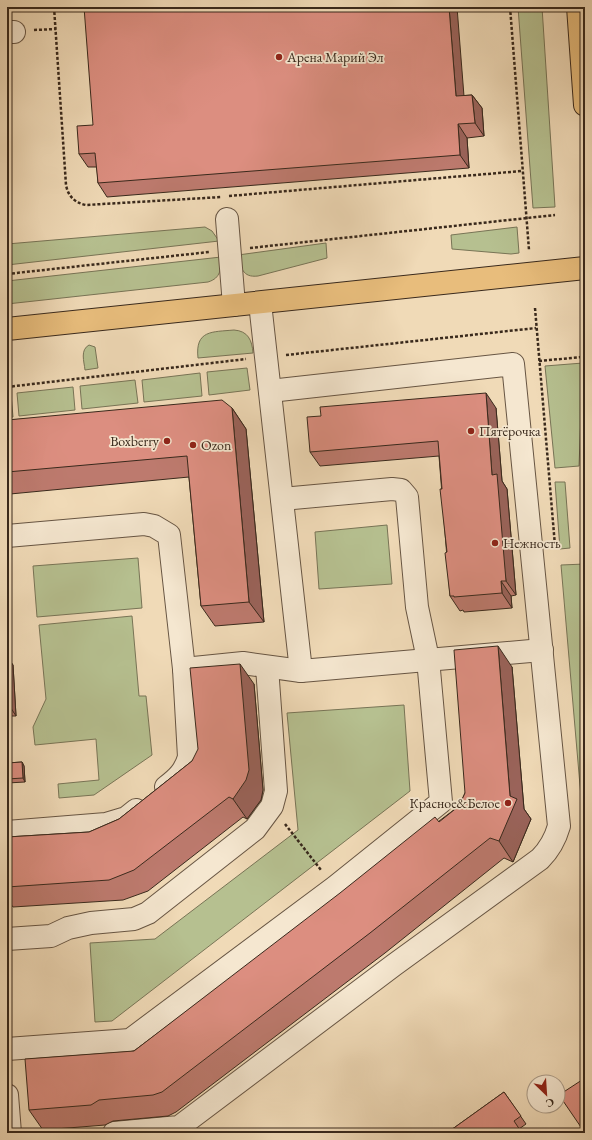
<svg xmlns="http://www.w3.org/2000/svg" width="592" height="1140" font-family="'EB Garamond',serif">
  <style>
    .green { fill: #b6c090; stroke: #787456 }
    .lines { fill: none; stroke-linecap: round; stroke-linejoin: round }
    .minor-casing { stroke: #675543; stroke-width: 24 }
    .major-casing { stroke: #39291c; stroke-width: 24 }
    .path { stroke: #39291c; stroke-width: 2.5; stroke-dasharray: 3 2; stroke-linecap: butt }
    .minor { stroke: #f5e7d0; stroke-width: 22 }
    .major { stroke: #e8bd7c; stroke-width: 22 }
    .wall { fill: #bd7a6e; stroke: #39291c }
    .shaded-wall { fill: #9a635a; stroke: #39291c }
    .building { fill: #dc8e80; stroke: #39291c }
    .poi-dot { fill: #8f2418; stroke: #f5e7d0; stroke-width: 1.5 }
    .labels { text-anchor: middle; stroke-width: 3.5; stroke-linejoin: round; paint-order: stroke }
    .poi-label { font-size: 14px; fill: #39291c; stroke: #f5e7d0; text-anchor: start }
  </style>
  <rect width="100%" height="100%" fill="#f0dab7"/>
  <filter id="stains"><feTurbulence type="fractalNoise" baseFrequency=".005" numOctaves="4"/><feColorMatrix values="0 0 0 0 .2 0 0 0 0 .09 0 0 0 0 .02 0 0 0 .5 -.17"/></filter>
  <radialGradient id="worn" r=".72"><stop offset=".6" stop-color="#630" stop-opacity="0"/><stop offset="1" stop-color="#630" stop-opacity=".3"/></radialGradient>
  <g class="green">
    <polygon points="518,7 542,7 555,207 533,208"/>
    <polygon points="7,122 10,162 7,171"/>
    <polygon points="205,227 212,231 219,241 7,265 7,244"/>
    <polygon points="517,227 519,253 511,254 452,249 451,235"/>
    <path d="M326 243 327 258 258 276C242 278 241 267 238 255Z"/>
    <path d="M221 257C221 269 221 278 208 282L7 304V281Z"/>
    <path d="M234 330C248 331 252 340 253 353L198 358C195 330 212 332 234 330Z"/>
    <path d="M89 345 95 347 98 368 85 370C84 361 80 350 89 345Z"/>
    <polygon points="583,363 579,466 555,468 545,366"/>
    <polygon points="247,368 250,390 209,395 207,372"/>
    <polygon points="200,373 202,396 144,402 142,380"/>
    <polygon points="135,380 138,403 82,409 80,386"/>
    <polygon points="73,387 75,410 19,416 17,393"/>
    <polygon points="7,394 11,394 13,417 7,417"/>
    <polygon points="555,482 565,482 570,548 560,549"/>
    <polygon points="387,525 392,584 319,589 315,532"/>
    <polygon points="138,558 142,608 37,617 33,566"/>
    <polygon points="585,564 585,796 581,797 561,565"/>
    <polygon points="132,616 139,696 146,696 152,755 94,795 59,798 58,784 99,780 96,739 35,745 33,727 46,699 39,625"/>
    <polygon points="404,705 410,791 112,1021 95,1022 90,943 155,939 298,830 287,713"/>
  </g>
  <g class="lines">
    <g class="minor-casing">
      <g id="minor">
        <polyline points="7,32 14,32"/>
        <polyline points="227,219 234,305"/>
        <polyline points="260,303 301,671"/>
        <path d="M7 536 144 524 154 526 169 535 184 669 189 757C185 771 178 778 166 787"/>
        <polyline points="184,669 243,663 301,671 542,650"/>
        <polyline points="7,832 106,824 126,818 136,810"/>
        <polyline points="7,939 51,936 68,928 91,923 134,919 148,913 255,829 272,806 276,791 267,667"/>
        <polyline points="7,1049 130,1040 335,887 441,802 428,659 417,607 407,497 401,490 392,489 282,499"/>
        <polyline points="7,1095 10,1133"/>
        <path d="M114 1133 179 1127 394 965 540 859C550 849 555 840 559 826L513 364 270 391"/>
      </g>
    </g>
    <g class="major-casing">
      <g id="major">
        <polyline points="578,7 585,105"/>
        <polyline points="7,329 585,268"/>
      </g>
    </g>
    <g class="path">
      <path d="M54 7 66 185C68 196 75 203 86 205L222 197"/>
      <polyline points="510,7 529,250"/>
      <polyline points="34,30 56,29"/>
      <polyline points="229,196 522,171"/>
      <polyline points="250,248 555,215"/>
      <polyline points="7,274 209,252"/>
      <polyline points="535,308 555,546"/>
      <polyline points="286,355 536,328"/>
      <polyline points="539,361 582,357"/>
      <polyline points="7,387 246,359"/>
      <polyline points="285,824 321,870"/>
    </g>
    <use href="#minor" class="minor"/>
    <use href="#major" class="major"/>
  </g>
  <g class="wall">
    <polygon points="472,95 482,108 484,136 467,138 469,168 107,197 98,183 97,167 88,167 79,154 93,125"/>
    <polygon points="232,408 246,429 264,622 215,626 201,606 189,477 10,494 7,490 7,420"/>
    <polygon points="496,408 502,481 507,489 516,595 511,596 512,608 464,612 463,610 460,611 450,596 439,456 320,466 310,452"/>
    <polygon points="7,657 13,665 16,716 7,716"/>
    <polygon points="512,667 524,809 531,819 513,862 504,858 385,953 176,1112 168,1116 113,1121 105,1125 43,1130 29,1110 134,1051 459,806 465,793"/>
    <polygon points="254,684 263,790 261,800 247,819 243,817 148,891 123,900 13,907 7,899 7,837 89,832 119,819 192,761"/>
    <polygon points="22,762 24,766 25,782 7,783 7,763"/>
    <polygon points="504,1092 526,1124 519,1129 451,1130"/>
  </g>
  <g class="shaded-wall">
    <polygon points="449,7 457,7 465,109 456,96"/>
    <polygon points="472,95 482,108 484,136 475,123"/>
    <polygon points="458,124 467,138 469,168 460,155"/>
    <polygon points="486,393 496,408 502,481 507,489 516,595 506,581 492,475"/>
    <polygon points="232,408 246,429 264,622 249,602"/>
    <polygon points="501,581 511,596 512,608 502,593"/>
    <polygon points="498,646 512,667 524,809 531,819 513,862 499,841 510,796"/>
    <polygon points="7,657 13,665 16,716 7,702"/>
    <polygon points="240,664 254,684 263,790 261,800 247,819 233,799"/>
    <polygon points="22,762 24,766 25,782 23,778"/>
  </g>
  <g class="building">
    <polygon points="84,7 449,7 456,96 472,95 475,123 458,124 460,155 98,183 95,153 79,154 77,126 93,125"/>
    <polygon points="486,393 492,475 497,474 506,581 501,581 502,593 454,597 454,596 450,596 445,553 447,552 440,489 442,489 438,441 310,452 307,417 321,416 320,407"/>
    <polygon points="222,400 232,408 249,602 201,606 187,456 7,472 7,420"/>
    <polygon points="498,646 510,796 517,799 499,841 490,838 370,933 162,1092 153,1095 99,1100 91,1105 29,1110 25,1059 134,1051 340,893 435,817 439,822 459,806 465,793 454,650"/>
    <polygon points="240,664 249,770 246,780 233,799 229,797 134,870 109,880 7,887 7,837 89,832 119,819 192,761 198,749 190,668"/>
    <polygon points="22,762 23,778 7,779 7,763"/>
    <polygon points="585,1078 585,1133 559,1095"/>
    <polygon points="504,1092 521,1116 514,1121 522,1133 453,1133 451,1130"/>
  </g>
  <g class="poi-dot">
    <circle cx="279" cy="57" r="4"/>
    <circle cx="471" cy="431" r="4"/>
    <circle cx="167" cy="441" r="4"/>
    <circle cx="193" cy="445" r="4"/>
    <circle cx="495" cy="543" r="4"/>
    <circle cx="508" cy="803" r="4"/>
  </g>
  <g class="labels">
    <g class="poi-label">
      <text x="287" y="62">Арена Марий Эл</text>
      <text x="479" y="436">Пятёрочка</text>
      <text x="159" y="446" text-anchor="end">Boxberry</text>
      <text x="201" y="450">Ozon</text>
      <text x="503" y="548">Нежность</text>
      <text x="500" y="808" text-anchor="end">Красное&amp;Белое</text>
    </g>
  </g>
  <rect width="592" height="1140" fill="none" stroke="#f0dab7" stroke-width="24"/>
  <rect x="8" y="8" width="576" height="1124" fill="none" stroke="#39291c" stroke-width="2"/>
  <rect x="12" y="12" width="568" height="1116" fill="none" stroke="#39291c"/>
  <g transform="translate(546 1094) rotate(155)"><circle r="19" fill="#f5e7d0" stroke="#aa9b88"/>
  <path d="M0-3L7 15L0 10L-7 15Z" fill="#8f2418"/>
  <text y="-6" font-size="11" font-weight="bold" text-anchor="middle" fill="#39291c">С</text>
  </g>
  <rect width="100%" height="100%" filter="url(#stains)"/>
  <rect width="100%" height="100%" fill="url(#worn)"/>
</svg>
